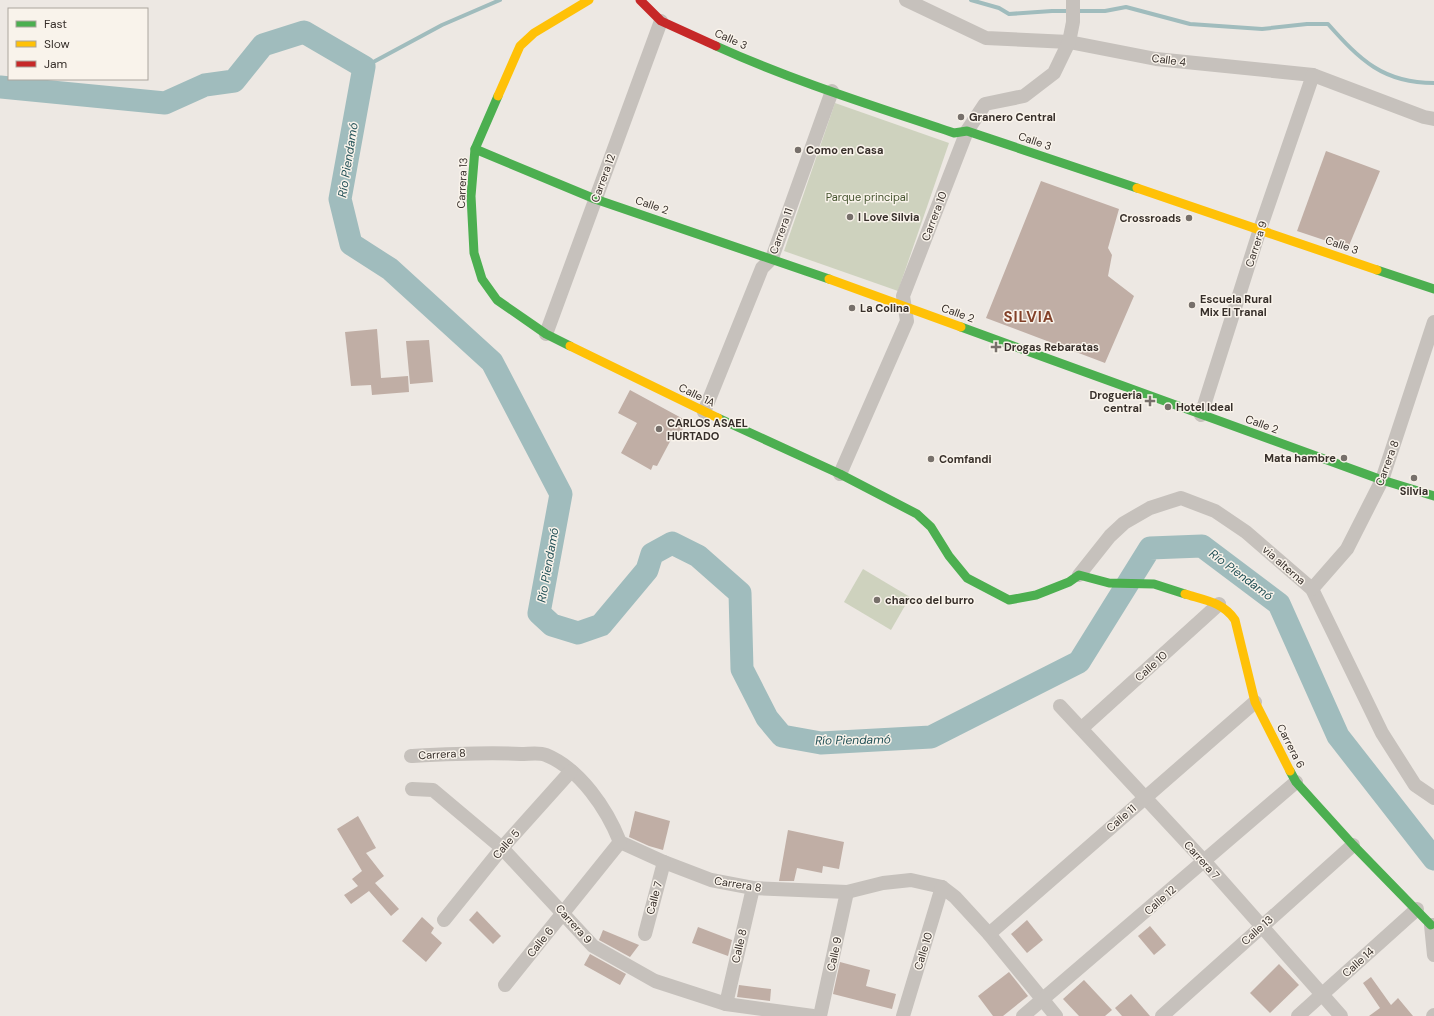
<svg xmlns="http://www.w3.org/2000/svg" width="1434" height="1016" font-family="'DM Sans',sans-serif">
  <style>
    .green { fill: #ced2be }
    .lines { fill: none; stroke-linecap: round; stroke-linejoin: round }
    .stream { stroke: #a0bcbd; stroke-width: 4 }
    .river { stroke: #a0bcbd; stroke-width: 23 }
    .building { fill: #c0aea5 }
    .street { stroke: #c6c1bc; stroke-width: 14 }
    .fast { stroke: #4caf50; stroke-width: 9 }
    .slow { stroke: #ffc107; stroke-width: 9 }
    .jam { stroke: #c62828; stroke-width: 9 }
    .poi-dot { fill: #77706b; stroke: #f9f3eb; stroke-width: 1.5 }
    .labels { text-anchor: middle; stroke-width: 3; stroke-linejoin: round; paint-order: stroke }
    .street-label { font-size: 11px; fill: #372f2a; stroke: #f9f3eb }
    .poi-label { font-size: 11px; font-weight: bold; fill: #372f2a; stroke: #f9f3eb; text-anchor: start }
    .park-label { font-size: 11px; fill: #45542f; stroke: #f9f3eb }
    .water-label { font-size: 12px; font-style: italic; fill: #225157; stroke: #f9f3eb }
    .district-label { font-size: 15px; font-weight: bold; letter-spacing: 1px; fill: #824028; stroke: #f9f3eb }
  </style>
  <rect width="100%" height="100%" fill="#ede8e3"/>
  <g class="green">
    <polygon points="835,103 949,143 898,291 784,251"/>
    <polygon points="863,569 910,597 891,630 844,602"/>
  </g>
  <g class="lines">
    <g class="stream">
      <path d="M971 0 999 8 1009 14 1052 11H1105L1126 7 1190 24 1262 29 1307 24H1328C1360 60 1383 83 1434 83"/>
      <polyline points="364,67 442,25 500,0"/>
    </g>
    <polyline class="river" points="0,87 165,103 205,85 234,81 263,45 304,32 364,67 340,199 351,244 390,269 492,362 561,494 539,613 552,625 578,633 601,625 647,570 652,554 672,543 698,556 740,593 742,669 767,718 782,736 821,743 931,737 1079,662 1150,548 1202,546 1279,604 1338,736 1434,859"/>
  </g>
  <g class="building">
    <polygon points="1326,151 1380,171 1348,248 1297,231"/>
    <polygon points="1041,181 1119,209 1108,248 1112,255 1108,276 1134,296 1105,363 986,318"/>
    <polygon points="377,329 381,378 408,376 409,392 372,395 371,385 351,386 345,332"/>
    <polygon points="429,340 433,382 410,384 406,341"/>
    <polygon points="630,390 687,421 679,436 674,434 657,466 653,465 651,470 621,453 637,423 618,413"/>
    <polygon points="635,811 670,821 663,850 649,846 629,837"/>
    <polygon points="358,816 376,848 366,853 384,876 375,883 399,909 391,916 369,891 351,904 344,895 358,886 352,879 362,871 337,829"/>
    <polygon points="788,830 844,842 839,869 823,866 822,873 797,868 794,881 779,881"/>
    <polygon points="477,911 501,936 493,944 469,920"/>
    <polygon points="422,917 434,928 431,933 442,943 426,962 402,941"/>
    <polygon points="1027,920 1043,940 1027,953 1011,934"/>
    <polygon points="1150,926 1166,945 1154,955 1138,936"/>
    <polygon points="698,927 732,940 728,956 692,943"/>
    <polygon points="603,930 639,945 630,957 599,940"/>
    <polygon points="590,954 626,974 620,985 584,965"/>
    <polygon points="840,962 870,970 866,986 896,994 892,1009 833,994"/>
    <polygon points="1279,964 1299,985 1270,1013 1250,993"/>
    <polygon points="1009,972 1028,996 1003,1016 993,1016 978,996"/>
    <polygon points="1371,977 1391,1005 1398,998 1413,1016 1369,1016 1380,1008 1363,983"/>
    <polygon points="1084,980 1112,1010 1105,1016 1079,1016 1063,999"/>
    <polygon points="739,985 771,989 770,1001 737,997"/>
    <polygon points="1131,994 1150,1016 1122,1016 1115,1008"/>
  </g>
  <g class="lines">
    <g class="street">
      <polyline points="906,0 986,38 1069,42 1156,59 1313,75 1424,117 1434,119"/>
      <polyline points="546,334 661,21"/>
      <polyline points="704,412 762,268 772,258 832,91"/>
      <polyline points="1201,415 1260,229 1313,75"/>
      <polyline points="840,474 907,321 903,296 967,131 985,104 1024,96 1054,73 1069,42 1073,22 1073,0"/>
      <polyline points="1079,575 1110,536 1124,523 1150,508 1181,498 1215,511 1246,532 1312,589 1382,733 1415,785 1434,798"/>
      <polyline points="1312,589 1347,549 1382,480 1434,322"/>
      <polyline points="1060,706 1204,861 1341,1016"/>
      <polyline points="1082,728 1219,604"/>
      <path d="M411 756C448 754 484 752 521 754 529 754 539 752 546 755 580 769 607 809 620 842L664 862 711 880 753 888 847 892 883 883 911 880 942 887 955 897 989 934 1056 1016"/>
      <polyline points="412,789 433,790 502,848 593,946 655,981 726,1004 813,1016"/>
      <polyline points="444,920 502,848 571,771"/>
      <polyline points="1434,925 1431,925 1434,955"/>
      <polyline points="645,934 664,862"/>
      <polyline points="989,934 1255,702"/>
      <polyline points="505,985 620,842"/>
      <polyline points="726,1004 753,888"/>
      <polyline points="820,1016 847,892"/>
      <polyline points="903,1016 942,887"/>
      <polyline points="1023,1016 1296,782"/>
      <polyline points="1162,1016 1353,845"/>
      <polyline points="1298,1016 1417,909"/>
      <polyline points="1433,1016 1434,1015"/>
    </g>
    <g class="fast">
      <path d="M716 46C793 81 874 106 954 133L967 131 1137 188"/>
      <polyline points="498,96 475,149 471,196 474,253 482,279 497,300 546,334 570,346"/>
      <polyline points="475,149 595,199 829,279"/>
      <polyline points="1377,270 1434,289"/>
      <polyline points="961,327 1382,480 1434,496"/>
      <polyline points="718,418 840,474 917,514 931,527 949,556 967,578 1009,600 1036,595 1069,582 1079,575 1109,583 1154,584 1185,594"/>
      <polyline points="1290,771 1296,782 1353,845 1431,925"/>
    </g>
    <g class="slow">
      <polyline points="498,96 520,46 534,33 589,0"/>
      <polyline points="1137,188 1377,270"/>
      <polyline points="829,279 961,327"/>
      <polyline points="570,346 718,418"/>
      <path d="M1185 594C1204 600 1223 602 1235 620L1255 702 1290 771"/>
    </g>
    <polyline class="jam" points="640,0 661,21 716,46"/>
  </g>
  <g class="poi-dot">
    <circle cx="961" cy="117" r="4"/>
    <circle cx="798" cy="150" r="4"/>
    <circle cx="850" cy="217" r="4"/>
    <circle cx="1189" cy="218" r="4"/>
    <circle cx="1192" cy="305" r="4"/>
    <circle cx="852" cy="308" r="4"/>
    <path d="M994 341h4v4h4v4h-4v4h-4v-4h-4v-4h4z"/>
    <path d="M1148 395h4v4h4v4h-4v4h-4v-4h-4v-4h4z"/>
    <circle cx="1168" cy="407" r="4"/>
    <circle cx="659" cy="429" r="4"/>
    <circle cx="1344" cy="458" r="4"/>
    <circle cx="931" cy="459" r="4"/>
    <circle cx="1414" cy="478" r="4"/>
    <circle cx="877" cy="600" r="4"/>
  </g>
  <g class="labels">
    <g class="street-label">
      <text transform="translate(731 39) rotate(24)" y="4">Calle 3</text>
      <text transform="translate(1169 60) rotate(7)" y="4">Calle 4</text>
      <text transform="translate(1035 141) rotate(19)" y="4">Calle 3</text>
      <text transform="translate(603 178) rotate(-70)" y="4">Carrera 12</text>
      <text transform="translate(462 183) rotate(-87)" y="4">Carrera 13</text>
      <text transform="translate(652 205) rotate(19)" y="4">Calle 2</text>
      <text transform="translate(934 216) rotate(-69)" y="4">Carrera 10</text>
      <text transform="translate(781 231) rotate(-70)" y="4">Carrera 11</text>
      <text transform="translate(1256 244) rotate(-72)" y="4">Carrera 9</text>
      <text transform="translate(1342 245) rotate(19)" y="4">Calle 3</text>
      <text transform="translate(958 313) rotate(20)" y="4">Calle 2</text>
      <text transform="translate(697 395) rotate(26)" y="4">Calle 1A</text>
      <text transform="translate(1262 424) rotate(20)" y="4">Calle 2</text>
      <text transform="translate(1387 463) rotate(-70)" y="4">Carrera 8</text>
      <text transform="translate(1284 565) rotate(41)" y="4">via alterna</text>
      <text transform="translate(1151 666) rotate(-42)" y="4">Calle 10</text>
      <text transform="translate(1291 746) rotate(63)" y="4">Carrera 6</text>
      <text transform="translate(442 754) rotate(-3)" y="4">Carrera 8</text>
      <text transform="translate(1121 818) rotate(-41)" y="4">Calle 11</text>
      <text transform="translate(506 844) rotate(-49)" y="4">Calle 5</text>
      <text transform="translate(1202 860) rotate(48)" y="4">Carrera 7</text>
      <text transform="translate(738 884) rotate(9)" y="4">Carrera 8</text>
      <text transform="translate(654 898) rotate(-75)" y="4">Calle 7</text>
      <text transform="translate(1160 900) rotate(-41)" y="4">Calle 12</text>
      <text transform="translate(574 924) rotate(48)" y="4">Carrera 9</text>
      <text transform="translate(1257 930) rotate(-42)" y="4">Calle 13</text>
      <text transform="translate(540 942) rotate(-51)" y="4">Calle 6</text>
      <text transform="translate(739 946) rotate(-77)" y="4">Calle 8</text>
      <text transform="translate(923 951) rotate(-73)" y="4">Calle 10</text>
      <text transform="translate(834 954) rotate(-78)" y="4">Calle 9</text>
      <text transform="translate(1358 962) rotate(-42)" y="4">Calle 14</text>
    </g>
    <g class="poi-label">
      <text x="969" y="121">Granero Central</text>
      <text x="806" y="154">Como en Casa</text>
      <text x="858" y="221">I Love Silvia</text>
      <text x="1181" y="222" text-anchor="end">Crossroads</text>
      <text x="1200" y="303">Escuela Rural<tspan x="1200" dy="13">Mix El Tranal</tspan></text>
      <text x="860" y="312">La Colina</text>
      <text x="1004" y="351">Drogas Rebaratas</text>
      <text x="1142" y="399" text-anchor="end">Drogueria<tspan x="1142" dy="13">central</tspan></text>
      <text x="1176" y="411">Hotel Ideal</text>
      <text x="667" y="427">CARLOS ASAEL<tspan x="667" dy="13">HURTADO</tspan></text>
      <text x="1336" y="462" text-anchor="end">Mata hambre</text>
      <text x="939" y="463">Comfandi</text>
      <text x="1414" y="495" text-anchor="middle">Silvia</text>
      <text x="885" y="604">charco del burro</text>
    </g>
    <g class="park-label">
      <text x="867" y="201">Parque principal</text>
    </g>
    <g class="water-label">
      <text transform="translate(348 160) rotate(-81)" y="4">Río Piendamó</text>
      <text transform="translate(548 565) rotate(-80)" y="4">Río Piendamó</text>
      <text transform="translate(1241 575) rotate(37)" y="4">Río Piendamó</text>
      <text transform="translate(853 740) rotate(-1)" y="4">Río Piendamó</text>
    </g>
    <g class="district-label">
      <text x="1029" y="322">SILVIA</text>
    </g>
  </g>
  <rect x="8" y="8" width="140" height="72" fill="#f9f3eb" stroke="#aba59e"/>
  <rect x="16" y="21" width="20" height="6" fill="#4caf50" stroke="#aba59e"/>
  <text x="44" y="28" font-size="12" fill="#372f2a">Fast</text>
  <rect x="16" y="41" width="20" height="6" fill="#ffc107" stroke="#aba59e"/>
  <text x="44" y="48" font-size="12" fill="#372f2a">Slow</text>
  <rect x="16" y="61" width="20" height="6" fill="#c62828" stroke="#aba59e"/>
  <text x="44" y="68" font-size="12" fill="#372f2a">Jam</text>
</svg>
